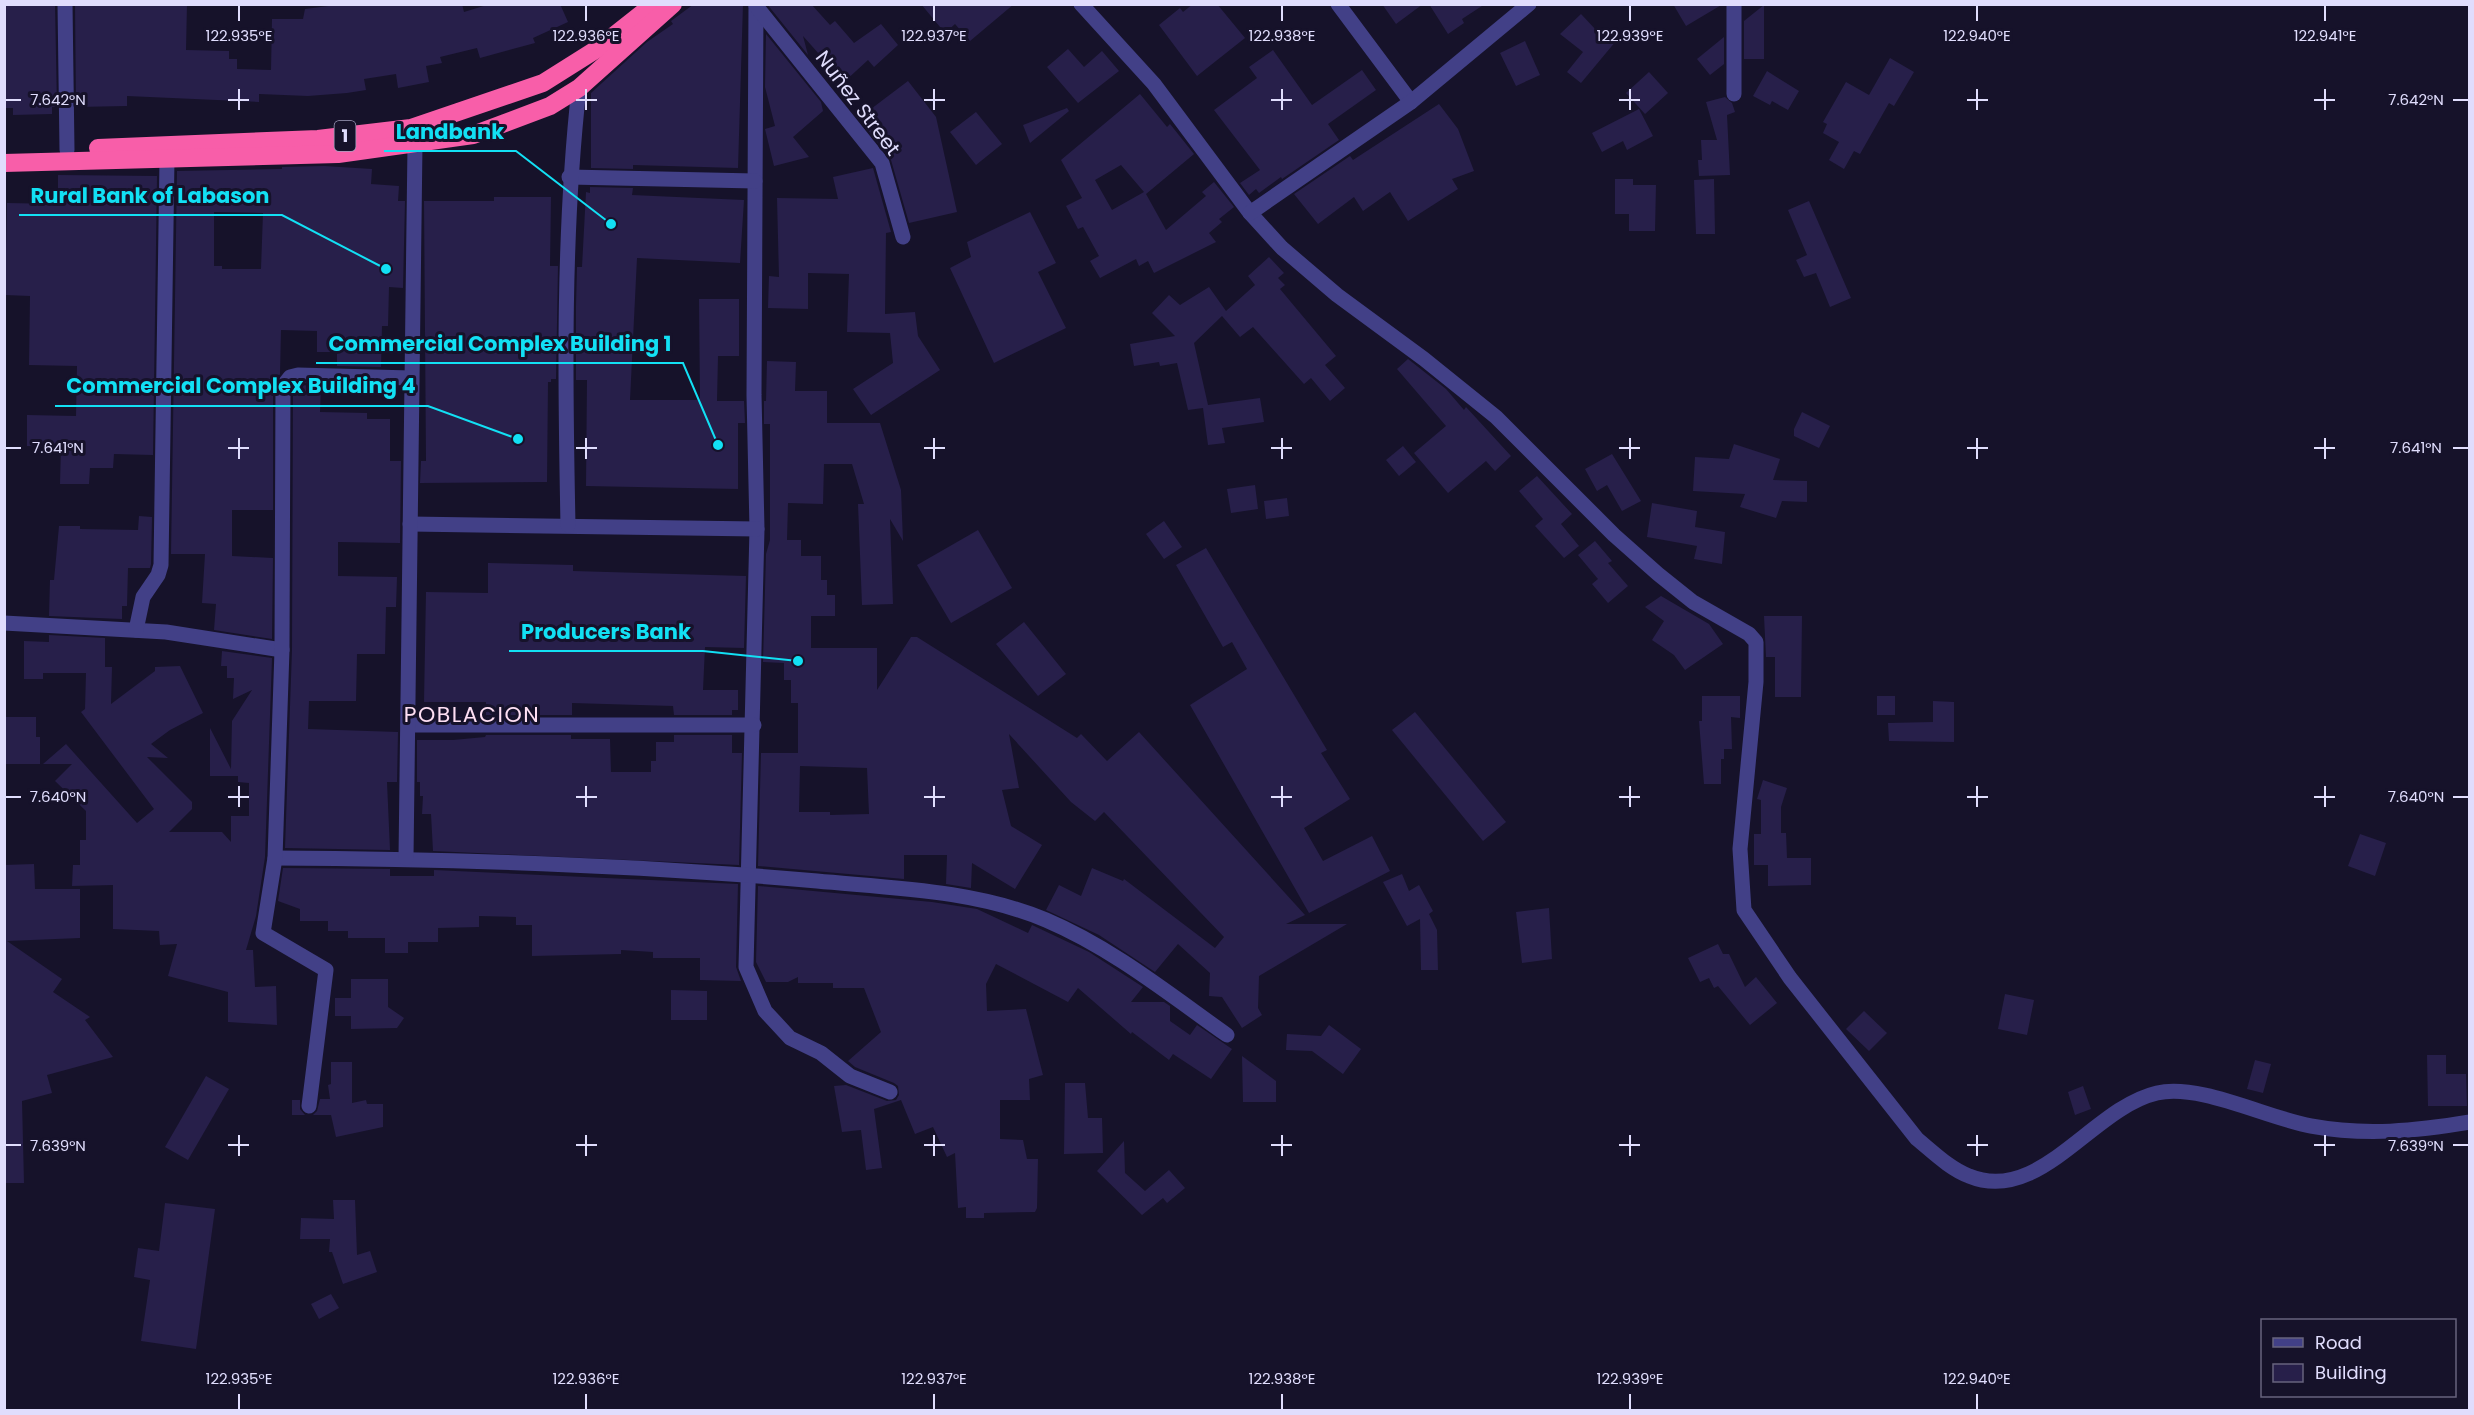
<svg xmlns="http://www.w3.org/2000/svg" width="2474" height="1415" font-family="Poppins,sans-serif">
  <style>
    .building { fill: #271f4a; fill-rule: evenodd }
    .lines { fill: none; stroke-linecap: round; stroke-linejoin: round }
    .minor { stroke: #424087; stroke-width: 15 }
    .highway { stroke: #f85ea9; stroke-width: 18 }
    .ticks { fill: none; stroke: #e0ddfd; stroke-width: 2 }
    .labels { text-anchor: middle; stroke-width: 6; stroke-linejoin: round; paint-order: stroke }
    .shield { fill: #16122a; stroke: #a3a0be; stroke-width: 1.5 }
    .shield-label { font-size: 18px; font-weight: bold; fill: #e0ddfd }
    .street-label { font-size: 20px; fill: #e0ddfd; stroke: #16122a }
    .quarter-label { font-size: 22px; letter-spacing: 1.5px; fill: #fedff3; stroke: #16122a }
    .ticks-label { font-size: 15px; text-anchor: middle; fill: #e0ddfd; stroke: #16122a; stroke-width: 6; stroke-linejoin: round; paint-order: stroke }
    .leader { fill: none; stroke: #12e0f4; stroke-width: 2 }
    .callout-dot { fill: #12e0f4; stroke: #16122a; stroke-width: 2 }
    .callout-label { font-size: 21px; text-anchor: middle; font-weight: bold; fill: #12e0f4; stroke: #16122a; stroke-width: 6; stroke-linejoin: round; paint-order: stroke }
  </style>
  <rect width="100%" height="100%" fill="#16122a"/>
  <g class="building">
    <polygon points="4,4 55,4 57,107 52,107 52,114 13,115 13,108 4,108"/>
    <polygon points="75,4 187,4 186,50 229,51 229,59 237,59 237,69 271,70 272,19 303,19 305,9 344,4 462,4 464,12 490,4 560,4 568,22 533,38 535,43 480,58 477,48 440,57 442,63 426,66 429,82 398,88 396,74 364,79 366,90 347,93 308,96 259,94 259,102 127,96 127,106 76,107"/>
    <polygon points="694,4 743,4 738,168 633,165 633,169 591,168 591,93 647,42 673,24 671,21"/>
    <polygon points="767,4 811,4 830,25 835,21 854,43 881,24 898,45 874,67 868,60 844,82 803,36 808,55"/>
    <polygon points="921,4 1014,4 970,41 955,24 945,33"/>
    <polygon points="1193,4 1217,4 1245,38 1197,76 1159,25 1180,8 1183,12"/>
    <polygon points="1382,4 1423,4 1396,24"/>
    <polygon points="1429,4 1485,4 1462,19 1464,23 1448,34"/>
    <polygon points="1673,4 1723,4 1686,26"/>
    <polygon points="1764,5 1764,59 1744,59 1744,21"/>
    <polygon points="1581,14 1596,30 1598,27 1616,41 1581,83 1567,72 1583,52 1560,34"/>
    <polygon points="766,34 821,102 823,111 793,137 809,157 774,166 765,129 775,126 765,87"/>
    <polygon points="1724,37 1724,64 1710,75 1697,59"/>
    <polygon points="1525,41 1540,75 1516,86 1500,53"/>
    <polygon points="1068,49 1084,67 1102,51 1119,71 1078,103 1047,67"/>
    <polygon points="1273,50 1312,105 1362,70 1376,90 1328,124 1339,140 1282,179 1281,177 1259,193 1256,189 1249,195 1240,183 1260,170 1214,110 1257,78 1249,67"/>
    <polygon points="1890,58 1914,72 1894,106 1889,103 1860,154 1854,151 1844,169 1829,160 1839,142 1823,133 1827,124 1823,122 1846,82 1869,95"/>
    <polygon points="1767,71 1799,91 1788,110 1772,101 1770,105 1753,96"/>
    <polygon points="1649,72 1668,93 1645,114 1626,93"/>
    <polygon points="908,81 936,117 957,212 909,223 891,160 859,118"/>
    <path d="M1140 94 1167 127 1170 124 1194 154 1146 194 1166 230 1206 196 1202 192 1214 182 1234 207 1219 219 1222 222 1209 233 1216 242 1154 273 1148 261 1139 266 1136 259 1100 278 1090 261 1099 256 1083 227 1078 229 1066 206 1082 198 1061 160ZM1121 165 1144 192 1112 210 1095 180Z"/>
    <polygon points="1725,97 1732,103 1735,112 1727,115 1730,175 1699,176 1698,160 1702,160 1701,140 1717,140 1706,102"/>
    <polygon points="1439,104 1458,129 1474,171 1452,179 1458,189 1408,221 1390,192 1363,211 1354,197 1318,224 1294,194 1350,156 1353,160"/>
    <polygon points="1067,108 1069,111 1030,143 1023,125"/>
    <polygon points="1639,109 1653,136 1627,150 1623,141 1602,152 1592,133"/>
    <polygon points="976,112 1002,144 976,165 950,132"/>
    <path d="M324 166 372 169 371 184 399 186 398 201H405L403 288 389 287 388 326H382L381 367 337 366V352H317V331L281 330 280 374 273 386V510H232V556L273 558 272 639 214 630 216 604 202 603 205 554H171L177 171 282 169V167ZM214 212 263 213 261 269H222V266H214Z"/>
    <polygon points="873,168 891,232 886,233 885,314 915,312 918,336 940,370 871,415 853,389 893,363 890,333 847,332 849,274 808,273 808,309 768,308 769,276 779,277 777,198 838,199 833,177"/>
    <polygon points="58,175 157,176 153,455 114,454 113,468 90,468 89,484 60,484 61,447 27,446 27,415 76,416 77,366 29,365 30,296 5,295 7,203 58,204"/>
    <polygon points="1615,179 1633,179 1633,185 1656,185 1655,231 1629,231 1629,214 1615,214"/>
    <polygon points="1714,179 1715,234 1696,234 1694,180"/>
    <polygon points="590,187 633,188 632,195 744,200 740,263 637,258 630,400 700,400 699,299 739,299 739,356 718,356 717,401 744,401 745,423 738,423 738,489 586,486 587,380 576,380 576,306 577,267 582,267 586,192 590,193"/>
    <polygon points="494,197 551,197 550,266 558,266 556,379 551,379 551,382 548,382 547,482 420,483 421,461 426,461 424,201 494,201"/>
    <polygon points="1809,201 1851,298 1830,307 1816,273 1804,277 1796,260 1807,255 1788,210"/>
    <polygon points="1030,212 1056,263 1038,272 1066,328 994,363 950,268 971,257 967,242"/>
    <polygon points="1269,257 1284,273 1278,278 1285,285 1280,289 1336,356 1325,365 1345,388 1330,401 1311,378 1304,384 1253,327 1240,337 1222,316 1194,343 1208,405 1260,398 1264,422 1222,428 1225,443 1208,445 1203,408 1188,410 1177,363 1160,366 1159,362 1134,366 1130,344 1175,336 1152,313 1169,295 1180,305 1209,287 1226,311 1255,285 1248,276"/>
    <polygon points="1408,359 1446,389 1464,410 1466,407 1511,456 1495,471 1486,461 1448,493 1414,453 1446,426 1397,369"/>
    <path d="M767 361 796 362 795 391H827V423H880L901 490 903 541 890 519 893 604 862 605 858 504H864L852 464H824L823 504 788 503 787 540H801V556H821V580H827V595H835V616H811V648H877V690L911 637H917L1077 738 1081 734 1107 761 1139 732 1305 915 1286 924H1347L1259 976 1258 1008 1262 1015 1242 1028 1222 997 1209 996 1210 973 1178 944 1155 972 1099 935 1046 910 1059 885 1081 896 1092 868 1123 881 1124 879 1215 948 1224 937 1104 812 1095 821 1071 802 1009 734 1019 788 1002 790 1011 826 1042 845 1015 889 972 863 971 888 946 884 947 855H904V879L758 866 761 753H798V703H791V680H784V663L763 662 766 554 770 540V424H764V401H766ZM800 766 867 768 869 814 830 815V812H799Z"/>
    <polygon points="297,385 321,386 320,412 367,413 367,419 390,419 390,461 401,461 400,543 338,542 338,576 397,577 396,607 386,607 385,654 357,654 356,701 309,701 308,729 398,732 397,782 387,782 390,850 285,848 292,650 293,389"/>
    <polygon points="1802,412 1830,426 1819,448 1794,436 1794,429"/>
    <polygon points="1734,444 1780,459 1773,480 1807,481 1807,502 1782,501 1776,518 1740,507 1745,494 1693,491 1695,457 1729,459"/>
    <polygon points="1403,446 1416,462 1399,476 1386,460"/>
    <polygon points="1612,454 1641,501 1622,511 1607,485 1597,491 1585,469"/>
    <polygon points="1537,476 1572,514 1561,524 1579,546 1564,558 1535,526 1543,519 1519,491"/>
    <polygon points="1255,485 1258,509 1231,513 1227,489"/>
    <polygon points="1287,498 1289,516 1266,519 1264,501"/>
    <polygon points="1652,503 1697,511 1695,527 1725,532 1722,564 1694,559 1697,546 1647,537"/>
    <polygon points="139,516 152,517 151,564 150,568 128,568 127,606 122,606 122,619 49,616 50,580 54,580 59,526 80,526 80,529 138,530"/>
    <polygon points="1164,521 1182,547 1164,559 1146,534"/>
    <polygon points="978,530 1012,588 951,623 917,565"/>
    <polygon points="1595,541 1612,561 1608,563 1628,586 1608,603 1592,584 1598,579 1578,555"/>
    <polygon points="1206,548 1327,750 1321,753 1350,799 1304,828 1323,861 1372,836 1390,871 1309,913 1190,705 1247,669 1232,642 1223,647 1176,565"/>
    <polygon points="488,563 573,565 573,571 746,576 744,648 705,647 703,690 738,690 738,710 732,710 732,715 674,715 673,706 572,703 572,715 486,715 486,702 424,702 426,592 488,593"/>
    <polygon points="1661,596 1709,624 1723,644 1685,670 1674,655 1652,640 1664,621 1645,607"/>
    <polygon points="1764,616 1802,616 1801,697 1775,697 1775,657 1766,657"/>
    <polygon points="1024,622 1066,674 1038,696 996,644"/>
    <polygon points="49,635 105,638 105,667 112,667 111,704 155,671 155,667 180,666 203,713 170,730 151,744 168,758 147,757 192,802 192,809 169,832 222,832 231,842 231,816 249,816 249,783 238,782 238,776 210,776 210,728 231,769 232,721 252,690 233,699 234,678 227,678 227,666 221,666 222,651 272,658 265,857 256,916 246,950 253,950 255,987 276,986 277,1025 228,1022 228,992 168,976 177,944 160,945 159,931 113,929 113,885 72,886 73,865 80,865 80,840 86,840 86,811 55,781 72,764 43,764 66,744 137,823 154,809 81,712 85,709 86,673 43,673 43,679 24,679 24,641 49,642"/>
    <polygon points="1702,696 1740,696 1740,718 1731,717 1732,749 1724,749 1724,759 1721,759 1721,784 1704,784 1699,721 1702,721"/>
    <rect x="1877" y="696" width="18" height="19"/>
    <polygon points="1933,701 1954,702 1954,742 1889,741 1888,723 1933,722"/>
    <polygon points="1415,712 1506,822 1483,841 1392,730"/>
    <polygon points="4,717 36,717 36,737 40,737 40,764 4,764"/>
    <polygon points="486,735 571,735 571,739 610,739 611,772 651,772 651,761 656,761 656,742 674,742 674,735 732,735 732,753 742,753 739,865 433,851 431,814 422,814 423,796 420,796 420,782 417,782 417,740 453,740 485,737"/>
    <polygon points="1763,780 1787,788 1781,807 1781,833 1786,833 1787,858 1811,858 1811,885 1768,886 1768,865 1754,865 1754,834 1761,834 1761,800 1757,799"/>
    <polygon points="2360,834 2386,843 2375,876 2348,866"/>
    <polygon points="34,864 35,889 80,889 80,938 7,941 62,979 53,992 90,1017 85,1020 113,1057 47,1075 52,1093 22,1101 24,1183 4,1183 4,865"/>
    <polygon points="283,868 390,869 390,876 434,876 434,870 738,884 736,967 741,981 700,980 700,958 653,958 653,952 621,950 621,954 532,956 532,925 516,925 516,917 479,916 479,927 438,928 438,942 408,942 408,953 385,953 385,938 348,938 348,931 328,931 328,921 300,921 300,909 278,901"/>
    <polygon points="1402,874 1409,891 1419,885 1433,911 1429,914 1437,930 1438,970 1421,970 1420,919 1407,926 1383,882"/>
    <polygon points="758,886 932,902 977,909 1028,933 1032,925 1089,952 1143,987 1131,1002 1164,1002 1170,1006 1170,1021 1190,1035 1197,1025 1232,1049 1211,1079 1173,1054 1169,1060 1132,1032 1131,1034 1078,988 1068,1002 996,964 986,984 987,1011 1026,1009 1043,1075 1029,1079 1030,1100 1000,1100 1000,1139 1023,1140 1027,1159 1038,1159 1037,1208 1035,1212 984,1213 984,1218 966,1218 966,1207 958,1208 955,1153 947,1157 933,1127 915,1134 901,1100 874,1109 882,1168 866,1170 861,1130 842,1132 834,1086 846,1085 887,1101 896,1100 899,1095 898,1086 894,1083 855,1067 848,1061 881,1032 864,988 833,988 833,983 798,983 798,977 788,982 766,982 756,962"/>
    <polygon points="1549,908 1552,959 1522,963 1516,912"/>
    <polygon points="1718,944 1723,954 1729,954 1745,987 1756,977 1777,1003 1750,1025 1718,986 1714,988 1709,978 1700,982 1688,958"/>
    <polygon points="351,979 388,979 388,1007 404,1018 397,1028 351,1029 351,1016 335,1016 335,998 351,998"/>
    <polygon points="671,990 707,991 707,1020 671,1020"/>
    <polygon points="2005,994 2034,1000 2027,1035 1998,1029"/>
    <polygon points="1864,1011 1887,1033 1869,1051 1846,1029"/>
    <polygon points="1329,1025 1361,1049 1343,1074 1312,1051 1286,1050 1287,1034 1321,1036"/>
    <polygon points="2427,1055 2446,1055 2446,1074 2466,1074 2467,1106 2428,1106"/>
    <polygon points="1242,1056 1276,1081 1276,1102 1243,1102"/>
    <polygon points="2255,1060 2271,1064 2263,1093 2247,1089"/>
    <polygon points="331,1062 352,1062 352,1103 366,1100 367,1104 383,1104 383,1127 336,1137 331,1115 313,1115 317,1111 320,1099 330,1099 328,1085 331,1084"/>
    <polygon points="206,1076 229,1089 188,1160 165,1147"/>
    <polygon points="1065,1083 1085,1083 1088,1118 1102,1118 1103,1153 1064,1154"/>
    <polygon points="2083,1086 2091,1109 2075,1115 2068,1092"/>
    <polygon points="292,1100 300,1100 300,1109 305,1115 292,1115"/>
    <polygon points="1124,1141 1125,1173 1145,1191 1169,1170 1185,1188 1167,1203 1163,1198 1142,1215 1097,1171"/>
    <polygon points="333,1200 355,1200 357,1255 370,1251 377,1272 343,1284 332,1252 329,1252 330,1239 300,1239 301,1218 334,1219"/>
    <polygon points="165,1203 215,1209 196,1349 141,1341 150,1280 134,1277 138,1248 159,1251"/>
    <polygon points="331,1294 339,1308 319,1319 311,1304"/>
  </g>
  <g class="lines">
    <g class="minor">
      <polyline points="65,4 67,150"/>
      <polyline points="756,4 754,395 757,529 746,967 765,1011 790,1038 821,1053 850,1076 890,1092"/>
      <path d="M1081 4 1154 84 1250 213 1282 248 1337 295 1424 359 1496 417 1614 535 1658 574 1693 602 1749 634 1756 642V682L1740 849 1744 910 1790 978 1917 1139C1933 1152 1950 1169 1969 1176 2040 1205 2092 1108 2157 1093 2199 1083 2267 1118 2311 1126 2365 1136 2416 1131 2470 1122"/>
      <polyline points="1338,4 1411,102"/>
      <polyline points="756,6 882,163 903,237"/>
      <polyline points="1734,94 1734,4"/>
      <polyline points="569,177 755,181"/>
      <polyline points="1250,213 1411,102 1529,4"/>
      <polyline points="410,524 757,529"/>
      <path d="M568 525C565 379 563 233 579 88"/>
      <polyline points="4,623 166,632 282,650"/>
      <polyline points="136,630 143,597 158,575 161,565 167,159"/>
      <polyline points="408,725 754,725"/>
      <path d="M275 858C455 859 637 865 817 881 892 888 975 890 1046 920 1112 948 1169 994 1227 1035"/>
      <polyline points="406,858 415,144 413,133"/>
      <polyline points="309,1106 326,970 263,933 275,858 282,650 283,386 290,377 298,375 411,378"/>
    </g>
    <g class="highway">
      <polyline points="98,148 318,139 411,128 543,83 597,49 654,4"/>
      <polyline points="4,163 338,154 473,135 550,106 579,88 673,4"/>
    </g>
  </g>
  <path class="ticks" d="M239 6V21M586 6V21M934 6V21M1282 6V21M1630 6V21M1977 6V21M2325 6V21M239 89V110M586 89V110M934 89V110M1282 89V110M1630 89V110M1977 89V110M2325 89V110M6 100H21M228 100H249M576 100H597M924 100H945M1271 100H1292M1619 100H1640M1967 100H1988M2314 100H2335M2453 100H2468M239 438V459M586 438V459M934 438V459M1282 438V459M1630 438V459M1977 438V459M2325 438V459M6 448H21M228 448H249M576 448H597M924 448H945M1271 448H1292M1619 448H1640M1967 448H1988M2314 448H2335M2453 448H2468M239 786V807M586 786V807M934 786V807M1282 786V807M1630 786V807M1977 786V807M2325 786V807M6 797H21M228 797H249M576 797H597M924 797H945M1271 797H1292M1619 797H1640M1967 797H1988M2314 797H2335M2453 797H2468M239 1135V1156M586 1135V1156M934 1135V1156M1282 1135V1156M1630 1135V1156M1977 1135V1156M2325 1135V1156M6 1145H21M228 1145H249M576 1145H597M924 1145H945M1271 1145H1292M1619 1145H1640M1967 1145H1988M2314 1145H2335M2453 1145H2468M239 1394V1409M586 1394V1409M934 1394V1409M1282 1394V1409M1630 1394V1409M1977 1394V1409"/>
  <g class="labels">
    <rect class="shield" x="334.5" y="121" width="21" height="30" rx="4.5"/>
    <g class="shield-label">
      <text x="345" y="142">1</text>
    </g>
    <g class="street-label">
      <text transform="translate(858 103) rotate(53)" y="7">Nuñez Street</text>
    </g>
    <g class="quarter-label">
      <text x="472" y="722">POBLACION</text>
    </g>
  </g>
  <g class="ticks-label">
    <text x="239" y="41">122.935°E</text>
    <text x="586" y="41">122.936°E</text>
    <text x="934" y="41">122.937°E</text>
    <text x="1282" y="41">122.938°E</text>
    <text x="1630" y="41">122.939°E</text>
    <text x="1977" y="41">122.940°E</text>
    <text x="2325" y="41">122.941°E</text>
    <text x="58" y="105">7.642°N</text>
    <text x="2416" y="105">7.642°N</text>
    <text x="58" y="453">7.641°N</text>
    <text x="2416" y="453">7.641°N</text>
    <text x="58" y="802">7.640°N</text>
    <text x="2416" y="802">7.640°N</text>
    <text x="58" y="1151">7.639°N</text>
    <text x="2416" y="1151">7.639°N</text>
    <text x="239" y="1384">122.935°E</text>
    <text x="586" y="1384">122.936°E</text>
    <text x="934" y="1384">122.937°E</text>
    <text x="1282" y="1384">122.938°E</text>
    <text x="1630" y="1384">122.939°E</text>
    <text x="1977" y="1384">122.940°E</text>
  </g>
  <path class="leader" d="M611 224L516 151H384M386 269L282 215H19M718 445L683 363H316M518 439L428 406H55M798 661L703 651H509"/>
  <g class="callout-dot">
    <circle cx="611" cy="224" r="6"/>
    <circle cx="386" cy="269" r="6"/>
    <circle cx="718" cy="445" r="6"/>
    <circle cx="518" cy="439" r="6"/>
    <circle cx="798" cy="661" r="6"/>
  </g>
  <g class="callout-label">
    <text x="450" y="139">Landbank</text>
    <text x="150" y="203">Rural Bank of Labason</text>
    <text x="500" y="351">Commercial Complex Building 1</text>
    <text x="241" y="393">Commercial Complex Building 4</text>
    <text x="606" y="639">Producers Bank</text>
  </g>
  <rect width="2474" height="1415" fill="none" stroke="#e0ddfd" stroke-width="12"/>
  <rect x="2261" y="1319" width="195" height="78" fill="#16122a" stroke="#67637e" stroke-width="1.5"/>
  <rect x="2273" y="1338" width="30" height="9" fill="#424087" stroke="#67637e" stroke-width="1.5"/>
  <text x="2315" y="1349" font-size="18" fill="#e0ddfd">Road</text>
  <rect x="2273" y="1364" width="30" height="18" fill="#271f4a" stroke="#67637e" stroke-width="1.5"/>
  <text x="2315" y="1379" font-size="18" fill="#e0ddfd">Building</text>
</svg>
